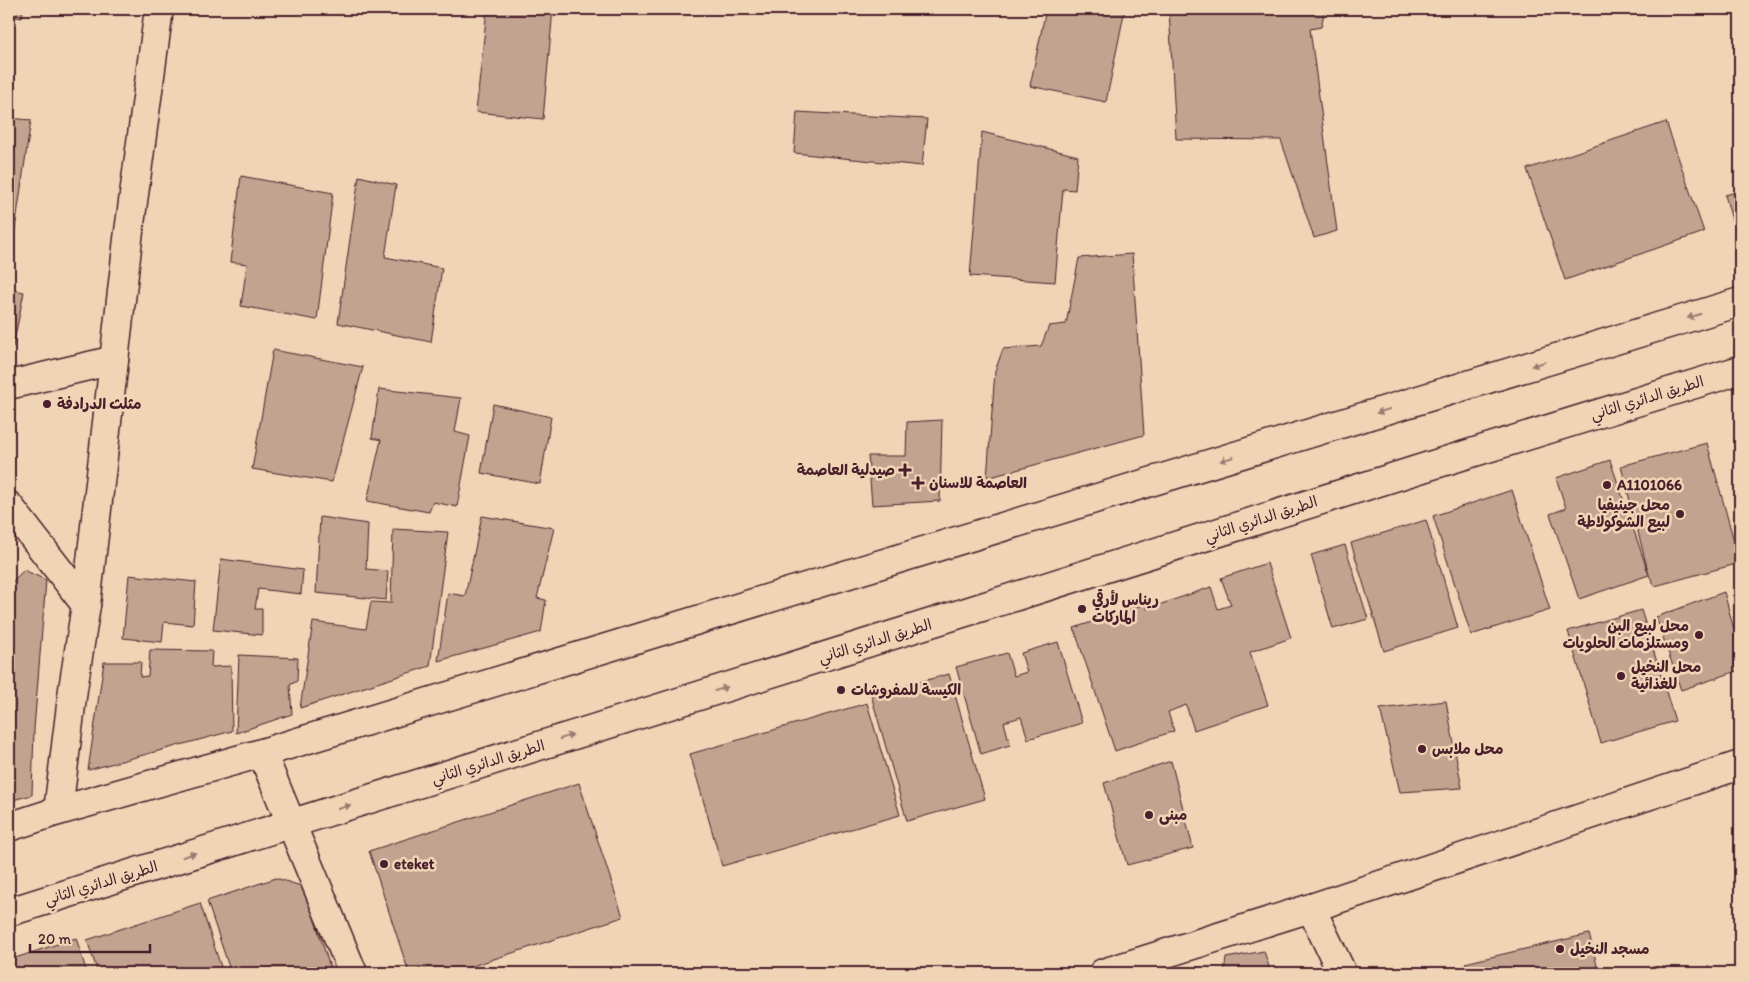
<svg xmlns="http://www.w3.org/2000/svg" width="1749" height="982" font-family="Itim,'Playpen Sans Arabic',sans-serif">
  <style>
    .building { fill: #c1a38f; stroke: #4a1f2b }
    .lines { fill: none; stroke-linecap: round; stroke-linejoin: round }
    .street-casing { stroke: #4a1f2b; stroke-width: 31 }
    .primary-casing { stroke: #4a1f2b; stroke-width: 31 }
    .street { stroke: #efd5b6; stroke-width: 28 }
    .primary { stroke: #efd5b6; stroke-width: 28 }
    .oneway { fill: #9c7a70 }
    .poi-dot { fill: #4a1f2b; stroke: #efd5b6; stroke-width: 2 }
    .labels { text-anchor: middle; stroke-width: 5; stroke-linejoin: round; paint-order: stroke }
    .street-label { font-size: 15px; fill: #4a1f2b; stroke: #efd5b6 }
    .poi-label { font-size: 15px; font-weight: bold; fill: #4a1f2b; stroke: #efd5b6; text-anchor: start }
  </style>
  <rect width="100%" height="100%" fill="#efd5b6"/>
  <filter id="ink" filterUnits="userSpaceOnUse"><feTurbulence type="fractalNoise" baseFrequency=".02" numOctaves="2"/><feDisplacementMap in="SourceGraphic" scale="10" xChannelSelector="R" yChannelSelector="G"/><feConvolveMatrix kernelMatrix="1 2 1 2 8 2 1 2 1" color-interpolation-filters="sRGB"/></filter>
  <g filter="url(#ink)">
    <g class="building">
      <polygon points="9,9 23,9 22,18 9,16 9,21"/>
      <polygon points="487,9 553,9 543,119 476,112"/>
      <polygon points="1046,9 1125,9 1106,102 1030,86"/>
      <polygon points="1169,9 1325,9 1321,27 1310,29 1337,231 1314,238 1281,140 1176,139"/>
      <polygon points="797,112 927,119 922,166 794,153"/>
      <polygon points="9,118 31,120 9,270"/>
      <polygon points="1666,122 1704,232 1565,280 1527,169"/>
      <polygon points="982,132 1078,156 1075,190 1063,189 1055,282 970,276"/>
      <polygon points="241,176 333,193 317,320 241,306 247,264 230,262"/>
      <polygon points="359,176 396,185 385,257 442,268 431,342 338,323"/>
      <polygon points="1740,191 1740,244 1739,245 1725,195"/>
      <polygon points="1132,254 1144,435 987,478 995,371 1003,349 1041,346 1049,326 1066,324 1079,258"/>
      <polygon points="9,289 24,292 13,347 9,347"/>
      <polygon points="273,350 363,367 332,482 252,469"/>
      <polygon points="379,389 461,398 455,432 470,436 457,507 433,502 429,512 367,501 381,440 372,438"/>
      <polygon points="493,404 551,417 540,484 481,473"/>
      <polygon points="942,420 940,501 872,505 868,456 906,456 907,422"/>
      <polygon points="1707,443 1740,563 1655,586 1649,575 1621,466"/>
      <polygon points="1610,460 1649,575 1579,599 1550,514 1566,508 1556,478"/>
      <polygon points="1512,490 1550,610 1471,635 1433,516"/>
      <polygon points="482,516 554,528 537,598 546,600 541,632 438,661 448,593 465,596"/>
      <polygon points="320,517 368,524 366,569 388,571 386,600 316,593"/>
      <polygon points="1426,520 1458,628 1384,651 1351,543"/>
      <polygon points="393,529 448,532 430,666 300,708 313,622 366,629 371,602 391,603"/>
      <polygon points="1345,545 1368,619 1333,629 1311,555"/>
      <polygon points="221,559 303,570 301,594 258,589 255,609 262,609 262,635 213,630"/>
      <polygon points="1267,563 1291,638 1250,652 1268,705 1194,730 1186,705 1168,712 1174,731 1115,751 1074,628 1145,604 1147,609 1211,587 1218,609 1231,605 1221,578"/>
      <polygon points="24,570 46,580 34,729 32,795 9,801 9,585"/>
      <polygon points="129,575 196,582 193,625 164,622 162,642 123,638"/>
      <polygon points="1724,592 1740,652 1740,670 1681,690 1656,617"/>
      <polygon points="1641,610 1675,721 1601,743 1568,631"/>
      <polygon points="1058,642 1082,723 1028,739 1021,717 1004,722 1010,745 981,754 956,667 1007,653 1014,676 1027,672 1021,653"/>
      <polygon points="150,650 212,651 211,667 231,666 232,731 88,770 104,662 141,662 140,677 148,676"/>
      <polygon points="239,655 298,658 297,681 290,685 292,714 236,733"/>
      <polygon points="949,674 985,799 907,821 871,695"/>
      <polygon points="1446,701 1462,788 1400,792 1380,709"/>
      <polygon points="867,703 900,815 722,866 690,754"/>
      <polygon points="1171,761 1193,848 1127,865 1104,783"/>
      <polygon points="579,783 623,917 451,973 409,973 369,851"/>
      <polygon points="276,878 304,887 332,973 231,973 207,901"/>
      <polygon points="200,903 223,973 98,973 87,940"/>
      <polygon points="1589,934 1599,973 1468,973 1465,963"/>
      <polygon points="76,938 87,973 9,973 9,960"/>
      <polygon points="1264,951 1271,973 1224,973 1226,958"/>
    </g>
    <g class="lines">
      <g class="street-casing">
        <g id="street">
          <polyline points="9,385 114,360"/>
          <polyline points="9,506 86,605"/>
          <polyline points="262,753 353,973"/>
          <polyline points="58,811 73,689 86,605 128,239 159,9"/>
          <polyline points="1311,908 1342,973"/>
          <polyline points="1103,973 1311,908 1740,765"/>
        </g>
      </g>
      <g class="primary-casing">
        <g id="primary">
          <polyline points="9,827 58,811 262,753 1740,302"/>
          <polyline points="9,912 982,607 1426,467 1740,370"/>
        </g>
      </g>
      <use href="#street" class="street"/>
      <use href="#primary" class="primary"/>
    </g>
    <defs><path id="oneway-solid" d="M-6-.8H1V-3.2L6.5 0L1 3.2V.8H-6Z" transform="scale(1.25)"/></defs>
    <g class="oneway">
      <use href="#oneway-solid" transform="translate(1694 316) rotate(163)"/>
      <use href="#oneway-solid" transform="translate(1538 364) rotate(163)"/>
      <use href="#oneway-solid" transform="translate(1383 411) rotate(163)"/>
      <use href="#oneway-solid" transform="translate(1227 459) rotate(163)"/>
      <use href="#oneway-solid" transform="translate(721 689) rotate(-17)"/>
      <use href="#oneway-solid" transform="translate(566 737) rotate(-17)"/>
      <use href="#oneway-solid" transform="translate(344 807) rotate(-17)"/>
      <use href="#oneway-solid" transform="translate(189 855) rotate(-17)"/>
    </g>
  </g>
  <g class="poi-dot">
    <circle cx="47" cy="404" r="5"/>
    <path d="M902.5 462.5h5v5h5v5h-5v5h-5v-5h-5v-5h5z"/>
    <path d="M915.5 475.5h5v5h5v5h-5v5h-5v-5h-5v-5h5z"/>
    <circle cx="1607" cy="485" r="5"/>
    <circle cx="1680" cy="514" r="5"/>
    <circle cx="1082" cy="609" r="5"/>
    <circle cx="1699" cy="635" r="5"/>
    <circle cx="1621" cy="676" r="5"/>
    <circle cx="841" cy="690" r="5"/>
    <circle cx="1422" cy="749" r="5"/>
    <circle cx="1149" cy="815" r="5"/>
    <circle cx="384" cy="864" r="5"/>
    <circle cx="1560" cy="949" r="5"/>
  </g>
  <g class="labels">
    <g class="street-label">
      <text transform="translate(1647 398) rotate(-17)" y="5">الطريق الدائري الثاني</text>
      <text transform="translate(1261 519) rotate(-18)" y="5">الطريق الدائري الثاني</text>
      <text transform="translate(875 641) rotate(-17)" y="5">الطريق الدائري الثاني</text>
      <text transform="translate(488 762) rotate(-17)" y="5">الطريق الدائري الثاني</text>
      <text transform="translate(101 883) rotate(-17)" y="5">الطريق الدائري الثاني</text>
    </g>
    <g class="poi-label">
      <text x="57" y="409">مثلث الدرادفة</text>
      <text x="895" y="475" text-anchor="end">صيدلية العاصمة</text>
      <text x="929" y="488">العاصمة للاسنان</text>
      <text x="1617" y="490">A1101066</text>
      <text x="1670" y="510" text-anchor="end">محل جينيفيا<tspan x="1670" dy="17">لبيع الشوكولاطة</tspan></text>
      <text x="1092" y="605">ريناس لأرقي<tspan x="1092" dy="17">الماركات</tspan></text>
      <text x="1689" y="631" text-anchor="end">محل لبيع البن<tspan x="1689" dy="17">ومستلزمات الحلويات</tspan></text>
      <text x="1631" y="672">محل النخيل<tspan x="1631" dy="17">للغذائية</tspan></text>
      <text x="851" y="695">الكيسة للمفروشات</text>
      <text x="1432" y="754">محل ملابس</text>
      <text x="1159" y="820">مبنى</text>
      <text x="394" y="869">eteket</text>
      <text x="1570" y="954">مسجد النخيل</text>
    </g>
  </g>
  <rect width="1749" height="982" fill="none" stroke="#efd5b6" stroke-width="30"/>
  <rect x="15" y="15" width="1719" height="952" fill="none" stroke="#4a1f2b" stroke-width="2" filter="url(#ink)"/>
  <path d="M30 944v8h120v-8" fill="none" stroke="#4a1f2b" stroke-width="2.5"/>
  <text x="38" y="944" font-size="15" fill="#4a1f2b" stroke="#efd5b6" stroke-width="4" paint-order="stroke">20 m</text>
</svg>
